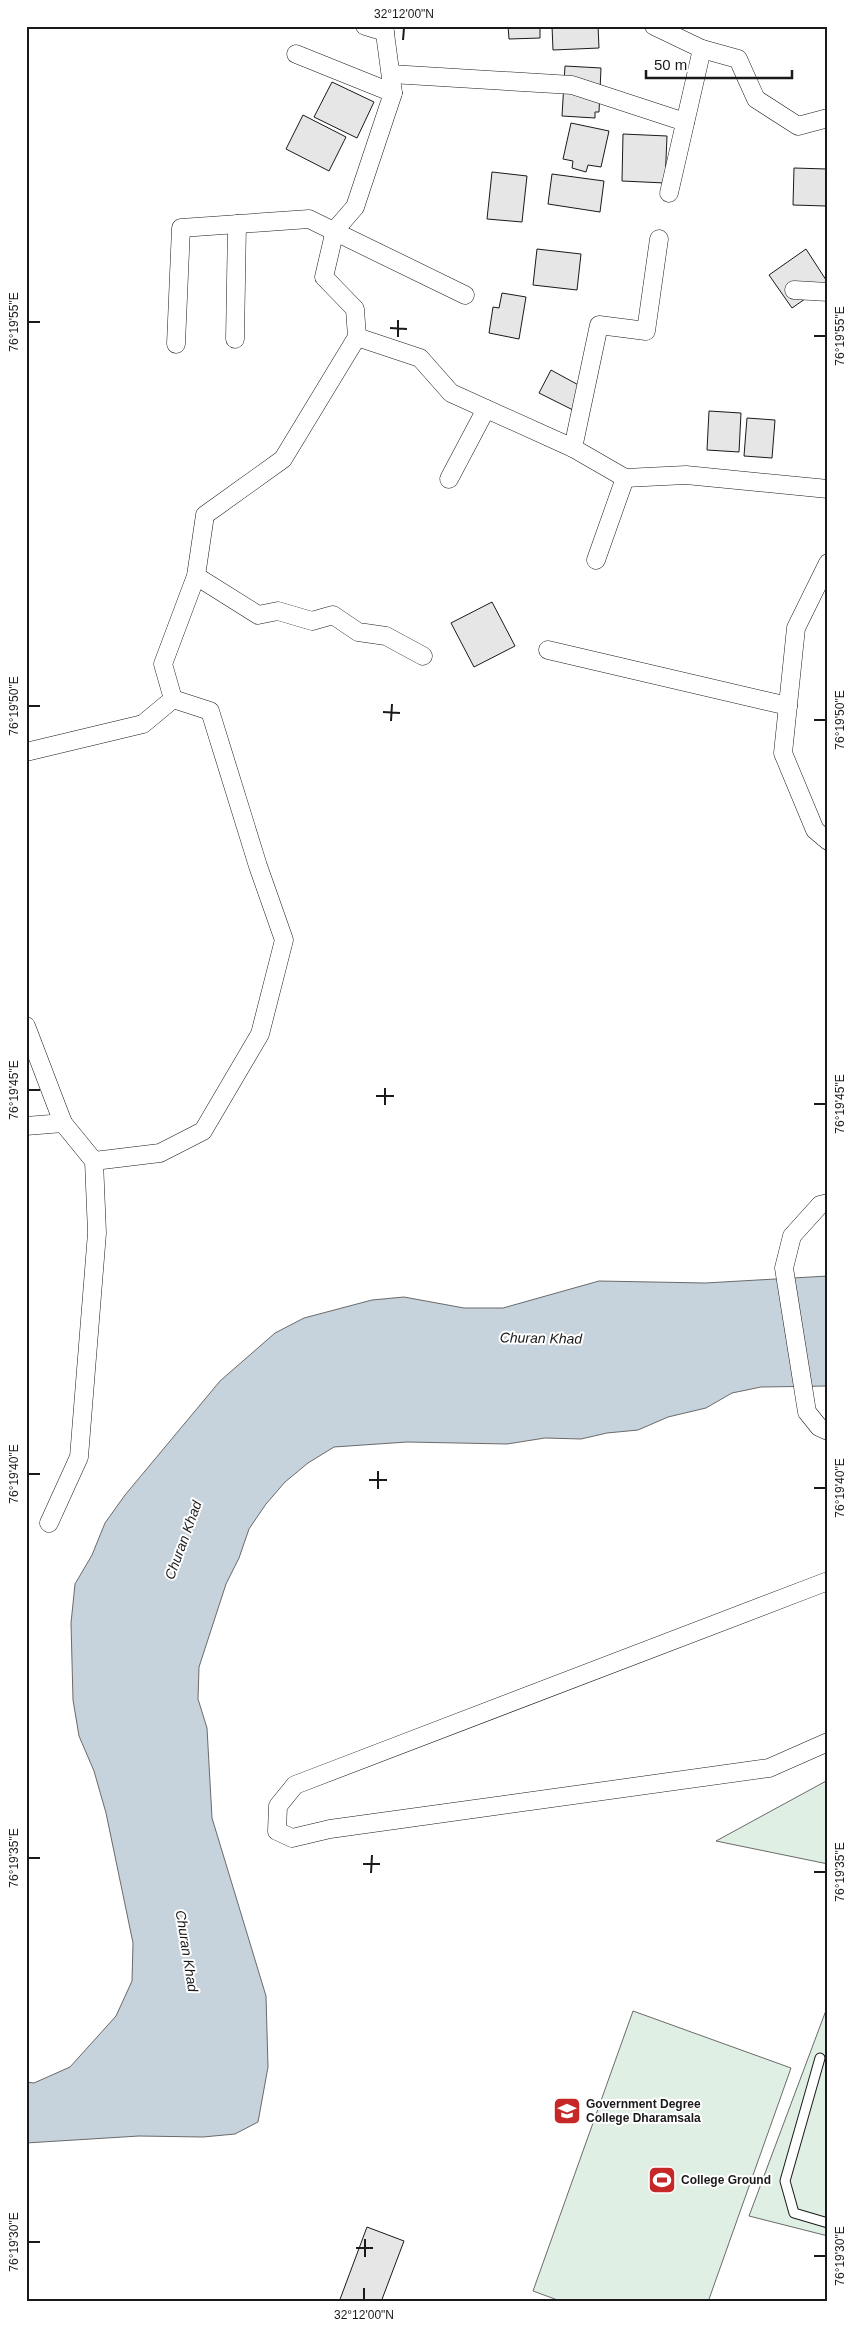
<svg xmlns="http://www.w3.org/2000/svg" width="854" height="2328" font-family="Arial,sans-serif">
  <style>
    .green { fill: #e0efe3; stroke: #6a6a6a }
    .water { fill: #c6d2dc; stroke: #6a6a6a }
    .building { fill: #e6e6e6; stroke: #1a1a1a }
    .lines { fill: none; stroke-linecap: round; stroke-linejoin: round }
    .service-casing { stroke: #1a1a1a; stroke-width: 11 }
    .minor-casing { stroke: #1a1a1a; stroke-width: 19 }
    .service { stroke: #fff; stroke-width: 9 }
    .minor { stroke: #fff; stroke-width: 18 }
    .ticks { fill: none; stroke: #1a1a1a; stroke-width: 2 }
    .labels { text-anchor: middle; stroke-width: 4; stroke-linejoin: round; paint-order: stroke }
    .poi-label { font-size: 12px; font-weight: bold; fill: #1a1a1a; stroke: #fff; text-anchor: start }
    .water-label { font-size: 14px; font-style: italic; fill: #1a1a1a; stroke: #fff }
    .neatline { fill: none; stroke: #1a1a1a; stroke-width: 2 }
    .ticks-label { font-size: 12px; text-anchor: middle; fill: #1a1a1a }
  </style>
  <rect width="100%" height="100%" fill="#fff"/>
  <g class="green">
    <polygon points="828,1780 828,1864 716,1841"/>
    <polygon points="828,2005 828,2236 749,2216"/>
    <polygon points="633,2011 791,2068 708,2302 563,2302 533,2291"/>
  </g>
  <polygon class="water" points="828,1276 828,1386 761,1387 732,1393 706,1408 668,1417 638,1430 607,1433 581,1439 545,1438 507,1444 407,1442 334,1447 308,1463 285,1482 266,1504 249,1529 239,1558 226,1584 199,1667 198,1699 207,1728 212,1818 266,1996 268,2067 258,2122 235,2134 203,2137 139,2136 26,2143 26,2082 34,2083 70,2067 116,2016 132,1981 133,1943 106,1813 94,1771 79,1736 73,1700 71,1623 75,1584 92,1555 105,1523 125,1495 220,1381 275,1333 304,1318 372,1300 404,1297 464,1308 503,1308 599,1281 705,1283"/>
  <g class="building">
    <polygon points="508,26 540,26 540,38 509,39"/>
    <polygon points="552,26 598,26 599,48 553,50"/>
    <polygon points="565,66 601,68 599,112 595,112 595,118 562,116"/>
    <polygon points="332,82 374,102 357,138 314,117"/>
    <polygon points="303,115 346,137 329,171 286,149"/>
    <polygon points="571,123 609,131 601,167 588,165 586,172 572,168 573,161 563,159"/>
    <polygon points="623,134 667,136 665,183 622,181"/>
    <polygon points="794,168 827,169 826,206 793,205"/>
    <polygon points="492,172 527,176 522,222 487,219"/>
    <polygon points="552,174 604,181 600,212 548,204"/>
    <polygon points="537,249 581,254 577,290 533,285"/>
    <polygon points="806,249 828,283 792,308 769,275"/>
    <polygon points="502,293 526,297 519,339 489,333 493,307 499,308"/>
    <polygon points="551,370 584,388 573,410 539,393"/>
    <polygon points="709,411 741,413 739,452 707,450"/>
    <polygon points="747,418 775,420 772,458 744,456"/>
    <polygon points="492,602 515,646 474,667 451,623"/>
    <polygon points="367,2227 404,2241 381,2302 339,2302"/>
  </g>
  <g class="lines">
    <g class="service-casing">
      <polyline id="service" points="820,2058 785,2181 794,2213 828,2223"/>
    </g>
    <g class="minor-casing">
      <g id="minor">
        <polyline points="365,26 385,32"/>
        <polyline points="654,26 702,49 738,59 756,99 798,126 828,118"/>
        <polyline points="296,54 393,93"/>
        <polyline points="391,74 572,85 685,122"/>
        <polyline points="669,193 702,49"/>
        <polyline points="794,290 828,292"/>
        <polyline points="357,337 420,358 451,393 573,448 625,478 686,475 828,489"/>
        <polyline points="235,339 237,224"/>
        <polyline points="176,344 181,228 309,219 465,295"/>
        <polyline points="573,448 599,325 646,331 659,239"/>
        <polyline points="449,479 486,409"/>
        <polyline points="596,560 625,478"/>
        <polyline points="828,563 796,628 783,753 815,830 828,841"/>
        <polyline points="196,576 258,615 278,611 312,621 333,615 358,632 386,636 423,656"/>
        <polyline points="548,650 788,706"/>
        <polyline points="26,752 143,724 173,699 163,664 196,576 205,515 283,459 357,337 355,309 324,277 335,230 355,207 393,93 384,26"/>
        <polyline points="26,1026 63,1123 26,1126"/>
        <polyline points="94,1161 160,1153 203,1131 260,1034 284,940 258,866 210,711 173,699"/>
        <polyline points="828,1203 820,1205 792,1236 784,1268 807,1412 819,1427 828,1431"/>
        <polyline points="49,1523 79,1457 97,1233 94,1161 63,1123"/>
        <polyline points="828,1581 295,1785 278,1806 277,1831 292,1838 330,1829 769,1768 828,1742"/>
      </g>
    </g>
    <use href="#service" class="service"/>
    <use href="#minor" class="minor"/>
  </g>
  <path class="ticks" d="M403 40 404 28M28 322H40M390 328 407 329M814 336H826M398 337V320M28 706H40M383 712 400 713M814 720H826M391 721 392 704M28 1090H40M376 1096H394M814 1104H826M385 1105V1088M28 1474H40M369 1480H387M814 1488H826M378 1489V1471M28 1858H40M363 1864H380M814 1872H826M371 1873 372 1855M28 2242H40M356 2248H373M814 2256H826M365 2257V2239M364 2300V2288"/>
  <defs>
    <g id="university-square" transform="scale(1.4375)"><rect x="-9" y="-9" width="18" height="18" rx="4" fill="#c62828" stroke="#fff"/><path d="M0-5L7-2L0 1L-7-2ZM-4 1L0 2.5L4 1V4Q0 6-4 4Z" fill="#fff"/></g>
    <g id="stadium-square" transform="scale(1.4375)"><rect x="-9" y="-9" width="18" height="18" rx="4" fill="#c62828" stroke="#fff"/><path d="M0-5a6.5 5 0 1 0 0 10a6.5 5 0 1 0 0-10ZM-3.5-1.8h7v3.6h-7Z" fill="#fff"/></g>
  </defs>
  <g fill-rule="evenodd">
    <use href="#university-square" x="567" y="2111"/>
    <use href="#stadium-square" x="662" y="2180"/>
  </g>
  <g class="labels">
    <g class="poi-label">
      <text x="586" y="2108">Government Degree<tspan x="586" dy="14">College Dharamsala</tspan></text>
      <text x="681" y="2184">College Ground</text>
    </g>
    <g class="water-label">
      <text transform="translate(541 1338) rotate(1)" y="5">Churan Khad</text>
      <text transform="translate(183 1540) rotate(-70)" y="5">Churan Khad</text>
      <text transform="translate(187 1951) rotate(81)" y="5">Churan Khad</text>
    </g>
  </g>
  <rect width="854" height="2328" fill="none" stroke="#ffffff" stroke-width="55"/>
  <path d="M646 70v8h146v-8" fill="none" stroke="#1a1a1a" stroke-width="2.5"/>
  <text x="654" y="70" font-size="15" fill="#1a1a1a" stroke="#ffffff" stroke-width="4" paint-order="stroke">50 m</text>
  <rect x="28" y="28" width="798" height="2272" class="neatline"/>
  <g class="ticks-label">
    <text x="404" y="18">32°12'00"N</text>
    <text transform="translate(14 322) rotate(-90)" y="4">76°19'55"E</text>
    <text transform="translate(840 336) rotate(-90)" y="4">76°19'55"E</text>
    <text transform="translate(14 706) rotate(-90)" y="4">76°19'50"E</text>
    <text transform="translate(840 720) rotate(-90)" y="4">76°19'50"E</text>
    <text transform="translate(14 1090) rotate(-90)" y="4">76°19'45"E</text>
    <text transform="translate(840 1104) rotate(-90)" y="4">76°19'45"E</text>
    <text transform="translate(14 1474) rotate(-90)" y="4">76°19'40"E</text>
    <text transform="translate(840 1488) rotate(-90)" y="4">76°19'40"E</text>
    <text transform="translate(14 1858) rotate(-90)" y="4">76°19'35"E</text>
    <text transform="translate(840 1872) rotate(-90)" y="4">76°19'35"E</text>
    <text transform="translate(14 2242) rotate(-90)" y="4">76°19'30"E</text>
    <text transform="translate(840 2256) rotate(-90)" y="4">76°19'30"E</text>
    <text x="364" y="2319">32°12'00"N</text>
  </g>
</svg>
